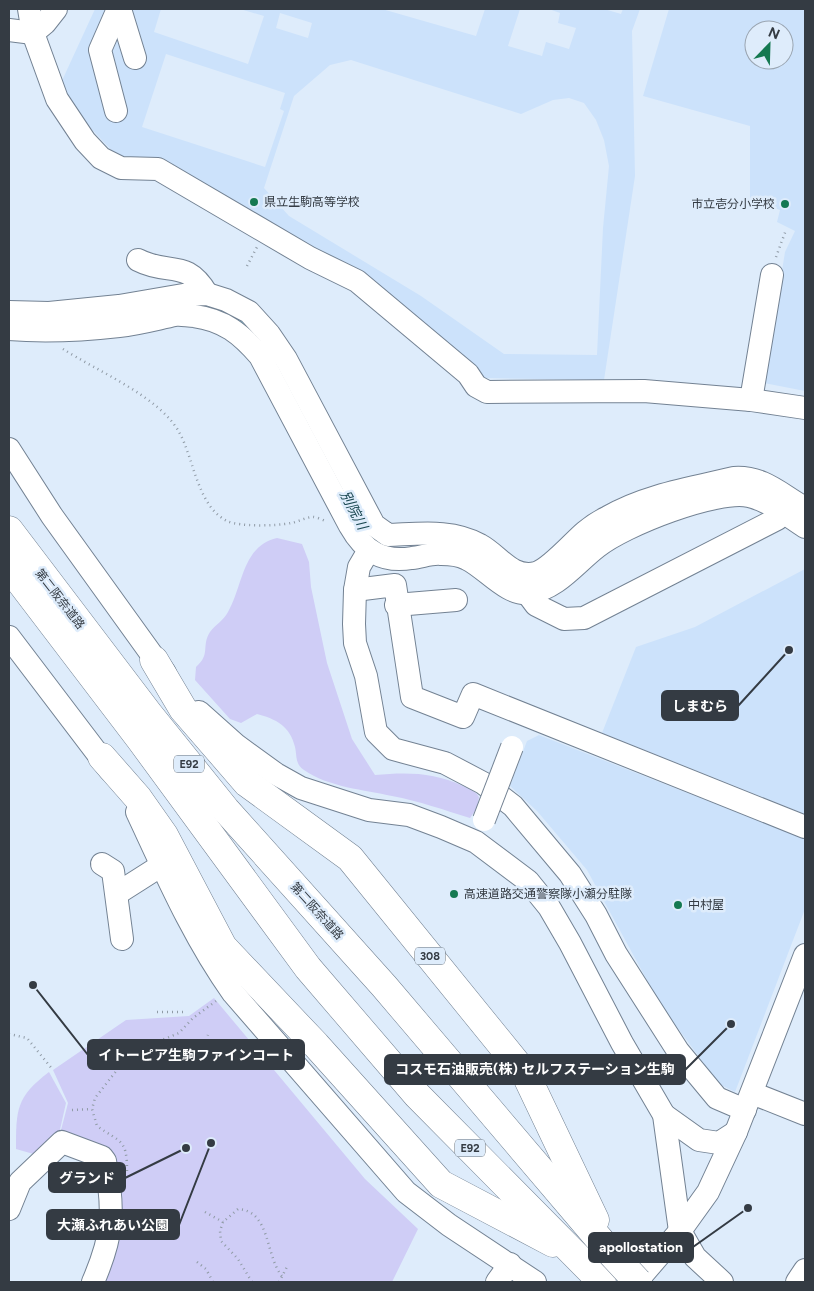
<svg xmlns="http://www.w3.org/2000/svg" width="814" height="1291" font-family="Figtree,'Noto Sans JP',sans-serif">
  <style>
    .built { fill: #cce2fb; fill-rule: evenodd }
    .green { fill: #cfcdf6 }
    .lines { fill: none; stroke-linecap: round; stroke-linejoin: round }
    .river { stroke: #7ee1f9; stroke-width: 28 }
    .minor-casing { stroke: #738293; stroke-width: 24 }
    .highway-casing { stroke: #738293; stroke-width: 29 }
    .path { stroke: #909ba6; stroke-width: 2.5; stroke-dasharray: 1 4; stroke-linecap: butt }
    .minor { stroke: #fff; stroke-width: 22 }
    .highway { stroke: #fff; stroke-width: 28 }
    .minor-bridge-casing { stroke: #738293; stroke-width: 24; stroke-linecap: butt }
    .highway-bridge-casing { stroke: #738293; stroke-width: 29; stroke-linecap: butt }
    .minor-bridge { stroke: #fff; stroke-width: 22 }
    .highway-bridge { stroke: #fff; stroke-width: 28 }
    .poi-dot { fill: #157951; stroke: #deecfb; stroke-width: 2 }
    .labels { text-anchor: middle; stroke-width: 5; stroke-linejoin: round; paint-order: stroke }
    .shield { fill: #deecfb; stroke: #67707a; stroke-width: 1 }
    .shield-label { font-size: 11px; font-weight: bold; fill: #343b43 }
    .poi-label { font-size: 12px; fill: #343b43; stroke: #deecfb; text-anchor: start }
    .street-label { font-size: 12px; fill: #343b43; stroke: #deecfb }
    .water-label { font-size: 14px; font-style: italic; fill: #1b4852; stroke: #deecfb }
    .leader { fill: none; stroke: #343b43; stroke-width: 2 }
    .callout-dot { fill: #343b43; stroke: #deecfb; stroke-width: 2 }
    .callout { fill: #343b43; stroke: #343b43; stroke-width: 2 }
    .callout-label { font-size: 14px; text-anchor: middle; font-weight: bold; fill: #fff }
  </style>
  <rect width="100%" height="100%" fill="#deecfb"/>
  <g class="built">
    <path d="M95 9H161L154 32 248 64 264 16 240 9H382L476 36 485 9H520L508 46 542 56 546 42 569 49 576 28 558 23 560 13 549 9H604L621 14 623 9H640L632 31 635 176 604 380 485 378 362 274 132 157 116 155 80 117 60 85ZM280 13 312 23 308 38 276 28ZM166 54 285 93 280 109 284 111 265 167 142 127ZM351 60 521 114 553 100 569 98 584 103 596 120 604 140 609 166 603 228 597 355 504 354 421 296 289 216 264 188 294 96 330 65Z"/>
    <path d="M669 9H805V391L764 383 785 252 795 231 777 222 780 210 750 199V126L643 96ZM754 30H784V60H754Z"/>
    <polygon points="805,569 805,814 602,733 636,647 695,627"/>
    <polygon points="539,735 805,839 805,909 735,1092 719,1084 660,1004 587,870 537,811 510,786 527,741"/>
  </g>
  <g class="green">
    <path d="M277 538 302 544 309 562 311 587 327 663 352 739 375 775C406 772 434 772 463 786 469 789 476 791 479 797L477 808 470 818C444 810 419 801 392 796 365 790 328 787 304 770 295 764 297 756 295 747 290 726 276 719 257 714L241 723 230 719 195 680 196 667C211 654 201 646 210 632 215 625 224 620 228 612 243 586 242 546 277 538Z"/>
    <polygon points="214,998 365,1179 418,1229 392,1282 100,1282 114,1167 60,1134 68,1103 53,1070 126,1020 189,1016"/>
    <path d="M49 1072 66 1103 59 1134 37 1155 16 1149C16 1110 16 1097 49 1072Z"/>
  </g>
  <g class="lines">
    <path class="river" d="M181 307C226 307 241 315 267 352"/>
    <g class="minor-casing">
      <g id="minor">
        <polyline points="29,9 33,33 57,99 85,141 101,158 121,168 158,169 310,258 357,281 468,374 476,386 487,392 644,391 751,400 805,408"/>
        <polyline points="120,9 135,58"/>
        <polyline points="9,30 33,33 45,23 56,9"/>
        <polyline points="116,111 100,50 118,9"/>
        <path d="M138 260C169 276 186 258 207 294"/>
        <path d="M9 312 49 313 119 306 183 295 207 294 226 300 249 312 269 334 286 359 374 525 388 535C419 534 452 529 480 545 499 555 511 579 536 573 550 569 573 542 585 532 592 526 600 521 608 517 646 495 692 488 734 478 764 476 781 495 805 508"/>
        <path d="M9 329C45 332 83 330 119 326 138 324 156 319 175 315 181 314 188 316 194 316 224 320 241 334 260 356L350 526C364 551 382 563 412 558 422 557 431 553 441 554 450 554 460 555 467 559 486 568 507 596 529 593 557 589 576 563 597 547 624 525 717 489 749 496 770 501 788 516 805 527"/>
        <polyline points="751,400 772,275"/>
        <polyline points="9,449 52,516 165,673"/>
        <polyline points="369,550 359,567 355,590 354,624 355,643 366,676 376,732 393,749 445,763 483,783 513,806 570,874 596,915 616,954 678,1051 717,1098 745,1110"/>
        <polyline points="355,590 395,585 412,697 463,717 473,694 805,827"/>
        <polyline points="527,593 536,605 564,619 584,618 777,519 791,504"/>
        <polyline points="396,605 456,600"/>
        <polyline points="9,637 110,770"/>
        <polyline points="199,712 236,745 276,774 301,788 369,810 409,815 441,827 476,842 528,881 549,907 570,943 622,1043 664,1115 680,1231 695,1257 722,1282"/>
        <path d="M137 812C166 874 193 937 233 993L406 1192 449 1225 535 1282"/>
        <polyline points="102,864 113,871 122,939"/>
        <polyline points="118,893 162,865"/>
        <polyline points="752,1093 805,1114"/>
        <polyline points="664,1115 699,1140 719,1143 736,1132"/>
        <path d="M9 1209 20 1182 62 1142 102 1157 105 1161C115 1211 113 1236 93 1282"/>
        <polyline points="497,1282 510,1264"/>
        <polyline points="636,1282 680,1231 708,1192 736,1132 805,955"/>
        <polyline points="797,1282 805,1270"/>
      </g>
    </g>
    <g class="highway-casing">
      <g id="highway">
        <polyline points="9,530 148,713 226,810 384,986 611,1253"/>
        <polyline points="9,567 140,739 308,968 417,1095 602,1282"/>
        <polyline points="154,660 183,709 247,783 350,858 526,1075 595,1220"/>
        <polyline points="102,757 138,798 164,835 223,947 316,1045 441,1184 553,1243"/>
      </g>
    </g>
    <g class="path">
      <polyline points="776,257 786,230"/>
      <polyline points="247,266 257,247"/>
      <path d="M63 349C97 371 160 397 179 432 194 458 197 506 227 521 240 527 276 526 291 523 298 522 306 517 313 517 317 517 323 520 327 522"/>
      <polyline points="157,1012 185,1012"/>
      <polyline points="9,1034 27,1038 53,1070"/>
      <polyline points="199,1059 208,1035"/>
      <polyline points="72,1110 92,1109"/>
      <path d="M127 1171C127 1139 121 1143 97 1126L92 1109 95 1098 117 1070 140 1049 179 1033 193 1018 216 1001"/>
      <polyline points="205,1212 223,1222"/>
      <polyline points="144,1220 149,1210"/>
      <polyline points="197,1262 206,1269 213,1282"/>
      <path d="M252 1282 238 1259 221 1241 220 1231 223 1222 238 1209C271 1211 265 1256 282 1276"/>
      <polyline points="279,1282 288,1265"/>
    </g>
    <use href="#minor" class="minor"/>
    <use href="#highway" class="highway"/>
    <g class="minor-bridge-casing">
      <polyline id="minor-bridge" points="484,820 512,747"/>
    </g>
    <g class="highway-bridge-casing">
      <polyline id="highway-bridge" points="611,1253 638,1282"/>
    </g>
    <use href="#minor-bridge" class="minor-bridge"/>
    <use href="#highway-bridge" class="highway-bridge"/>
  </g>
  <g class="poi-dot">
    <circle cx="254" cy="202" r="5"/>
    <circle cx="785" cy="204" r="5"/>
    <circle cx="454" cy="894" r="5"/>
    <circle cx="678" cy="905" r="5"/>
  </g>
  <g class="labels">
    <g class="shield">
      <rect x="174" y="755.5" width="30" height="17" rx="4"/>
      <rect x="415" y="947.5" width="30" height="17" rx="4"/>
      <rect x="455" y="1139.5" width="30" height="17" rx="4"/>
    </g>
    <g class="shield-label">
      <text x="189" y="768">E92</text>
      <text x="430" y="960">308</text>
      <text x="470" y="1152">E92</text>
    </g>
    <g class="poi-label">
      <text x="264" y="206">県立生駒高等学校</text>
      <text x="775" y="208" text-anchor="end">市立壱分小学校</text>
      <text x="464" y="898">高速道路交通警察隊小瀬分駐隊</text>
      <text x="688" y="909">中村屋</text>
    </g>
    <g class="street-label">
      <text transform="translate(60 599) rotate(52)" y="4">第二阪奈道路</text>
      <text transform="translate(317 911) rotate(48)" y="4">第二阪奈道路</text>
    </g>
    <g class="water-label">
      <text transform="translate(354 510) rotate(62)" y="5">別院川</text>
    </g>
  </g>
  <path class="leader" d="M789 650L738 706M33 985L88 1055M731 1024L685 1070M186 1148L125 1178M211 1143L179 1225M748 1208L693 1247"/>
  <g class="callout-dot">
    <circle cx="789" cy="650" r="5"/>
    <circle cx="33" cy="985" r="5"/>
    <circle cx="731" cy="1024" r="5"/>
    <circle cx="186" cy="1148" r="5"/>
    <circle cx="211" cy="1143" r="5"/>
    <circle cx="748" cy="1208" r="5"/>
  </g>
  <g class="callout">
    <rect x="662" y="691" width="76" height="29" rx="5"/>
    <rect x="88" y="1040" width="216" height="29" rx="5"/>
    <rect x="385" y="1055" width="300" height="29" rx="5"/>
    <rect x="49" y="1163" width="76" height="29" rx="5"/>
    <rect x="47" y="1210" width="132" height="29" rx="5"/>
    <rect x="589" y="1233" width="104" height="29" rx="5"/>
  </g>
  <g class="callout-label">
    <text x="700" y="711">しまむら</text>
    <text x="196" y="1060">イトーピア生駒ファインコート</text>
    <text x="535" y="1074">コスモ石油販売(株) セルフステーション生駒</text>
    <text x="87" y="1183">グランド</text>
    <text x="113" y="1230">大瀬ふれあい公園</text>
    <text x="641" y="1252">apollostation</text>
  </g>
  <rect width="814" height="1291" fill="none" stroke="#343b43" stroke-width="20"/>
  <g transform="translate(769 45) rotate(23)"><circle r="24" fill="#deecfb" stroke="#9aa5b1"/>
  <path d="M0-4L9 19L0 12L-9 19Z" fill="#157951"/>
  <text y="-8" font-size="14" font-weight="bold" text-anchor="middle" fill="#343b43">N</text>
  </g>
</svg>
